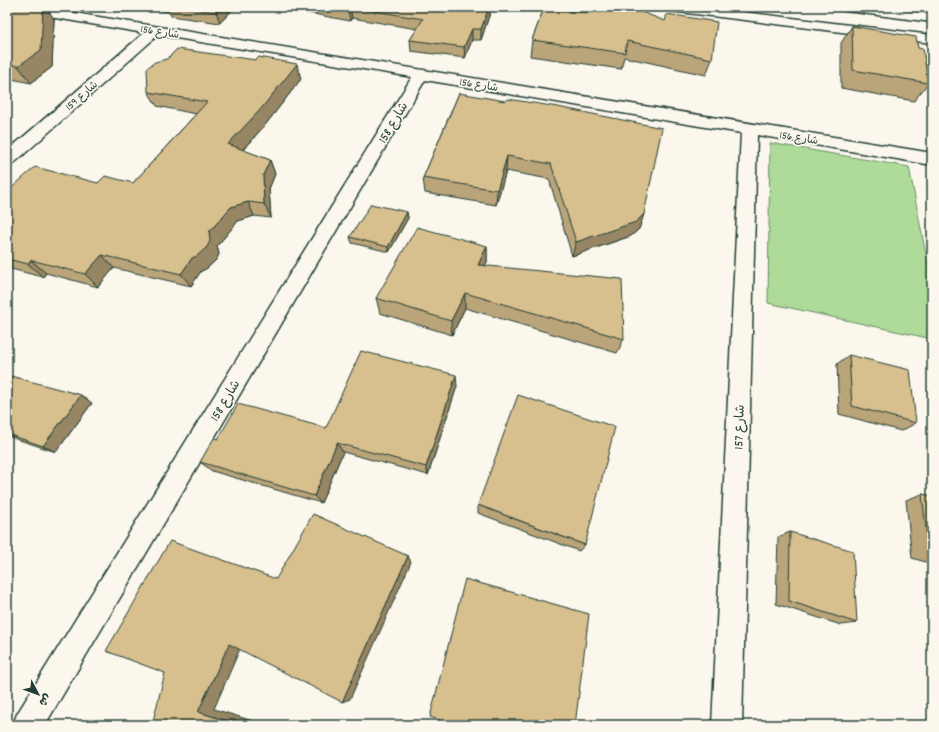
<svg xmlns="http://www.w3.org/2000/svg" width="939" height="732" font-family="Dekko,'Playpen Sans Arabic',sans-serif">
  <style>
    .green { fill: #aedb99; stroke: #668c66 }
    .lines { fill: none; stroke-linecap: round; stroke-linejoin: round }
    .minor-casing { stroke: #1f3d34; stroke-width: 3 }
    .major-casing { stroke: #1f3d34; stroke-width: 3 }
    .minor { fill: #fbf7ec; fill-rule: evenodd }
    .major { fill: #fbf7ec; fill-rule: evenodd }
    .wall { fill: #baa47a; stroke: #1f3d34 }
    .shaded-wall { fill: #978663; stroke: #1f3d34 }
    .building { fill: #d8bf8e; stroke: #1f3d34 }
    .labels { text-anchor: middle; stroke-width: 3.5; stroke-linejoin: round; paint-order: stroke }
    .far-street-label { font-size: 11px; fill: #1f3d34; stroke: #fbf7ec }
    .street-label { font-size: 13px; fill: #1f3d34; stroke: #fbf7ec }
  </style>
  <rect width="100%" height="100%" fill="#fbf7ec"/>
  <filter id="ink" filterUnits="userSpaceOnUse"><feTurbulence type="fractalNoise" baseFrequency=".025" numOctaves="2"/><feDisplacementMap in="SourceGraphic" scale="8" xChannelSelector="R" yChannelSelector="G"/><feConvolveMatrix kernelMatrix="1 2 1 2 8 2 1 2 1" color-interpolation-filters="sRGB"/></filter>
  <g filter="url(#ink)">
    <g class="green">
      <polygon points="918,56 932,57 932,90"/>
      <polygon points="770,143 909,167 932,286 932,339 768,303"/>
    </g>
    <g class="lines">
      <g class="minor-casing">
        <polygon id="minor" points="21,7 38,7 932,153 932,165 757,135 742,725 712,725 741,133 425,80 45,725 13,725 17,714 412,77 158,35 13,164 7,166 7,151 144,33 26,13 21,12 19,9"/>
      </g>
      <g class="major-casing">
        <g id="major">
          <polygon points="663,7 702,7 932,35 932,43 670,11 665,10"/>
          <polygon points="839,7 877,7 932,14 932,22 846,11 841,10"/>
        </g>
      </g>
      <use href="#minor" class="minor"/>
      <use href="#major" class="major"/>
    </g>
    <g class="wall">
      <polygon points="7,7 46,7 54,19 52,67 31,83 7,78"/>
      <polygon points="139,7 235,7 220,23 171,16 169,12"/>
      <polygon points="277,7 492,7 481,40 472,40 465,58 411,51 410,40 417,29 352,18 350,21"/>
      <polygon points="544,8 712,59 706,75 624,57 621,69 530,56 532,40"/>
      <polygon points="852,26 918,48 928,83 914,101 841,88 841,43"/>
      <polygon points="301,79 266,124 243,150 270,160 275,174 269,189 271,218 254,216 238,221 217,246 219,254 216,260 206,269 201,271 191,286 114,268 98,287 46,273 43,277 7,268 7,192 98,183 133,183 196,114 157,106 148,92"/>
      <polygon points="459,93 644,214 639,229 631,236 572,256 549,179 506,171 496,205 425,193 423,178"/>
      <polygon points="407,212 408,218 389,252 352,243 350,237"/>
      <polygon points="487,246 487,262 485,266 624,339 617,353 465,308 452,335 380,313 376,298"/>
      <polygon points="849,355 916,423 901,431 839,414 837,364"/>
      <polygon points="7,375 92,403 56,452 7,436"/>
      <polygon points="457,386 428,475 343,452 321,503 212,471 200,462 218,439 326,428"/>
      <polygon points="922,494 932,496 932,564 912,558 906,500"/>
      <polygon points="478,505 585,545 579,551 478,513"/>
      <polygon points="790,532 857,623 841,625 776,604 778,537"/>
    </g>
    <g class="shaded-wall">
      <polygon points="43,7 46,7 54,19 52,67 31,83 18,66"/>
      <polygon points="221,7 235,7 220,23 216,12"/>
      <polygon points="350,7 352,18 350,21 348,10"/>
      <polygon points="489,7 492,7 481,40 481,29"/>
      <polygon points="472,29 472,40 465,58 464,47"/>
      <polygon points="297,64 301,79 266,124 234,159 228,144"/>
      <polygon points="507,156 506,171 496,205 497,190"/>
      <polygon points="270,160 275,174 269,189 271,218 264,204 263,175"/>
      <polygon points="248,202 254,216 238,221 217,246 219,254 216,260 206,269 201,271 191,286 181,274 209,232 231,207"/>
      <polygon points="407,212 408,218 389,252 388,247"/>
      <polygon points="644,214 639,229 631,236 572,256 576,242"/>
      <polygon points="487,246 487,262 478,281 478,265"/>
      <polygon points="102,255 114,268 98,287 85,274"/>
      <polygon points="31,260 46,273 43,277 28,264"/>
      <polygon points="465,293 465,308 452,335 451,321"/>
      <polygon points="456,375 457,386 428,475 426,467"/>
      <polygon points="81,395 92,403 56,452 43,446"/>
      <polygon points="337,443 343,452 321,503 314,496"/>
      <polygon points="408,556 411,562 350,699 342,702"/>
      <polygon points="229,644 242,644 214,709 266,725 240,725 198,712"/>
    </g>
    <g class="building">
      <polygon points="7,7 43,7 41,50 18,66 7,64"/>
      <polygon points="178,7 221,7 216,12"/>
      <polygon points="333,7 489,7 481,29 472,29 464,47 410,40 423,19 350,7 348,10"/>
      <polygon points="596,7 629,7 665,21 667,14 717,22 712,59 627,41 625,53 532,40 544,8 587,13"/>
      <polygon points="852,26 916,37 918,48 923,49 928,83 853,70"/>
      <polygon points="177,49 256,60 259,57 297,64 260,110 228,144 270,160 263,175 264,204 248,202 231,207 209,232 210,241 207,247 197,256 192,258 181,274 102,255 85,274 31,260 28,264 7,259 7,192 35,167 98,183 105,176 133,183 207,102 148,92 147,68 155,62 167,59"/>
      <polygon points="459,93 505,101 508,99 558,107 662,128 644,214 636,222 576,242 551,164 507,156 497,190 423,178"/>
      <polygon points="371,204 407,212 388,247 350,237"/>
      <polygon points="417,227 487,246 478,265 622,279 624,339 465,293 451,321 376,298"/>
      <polygon points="361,351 456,375 426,467 337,443 314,496 200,462 214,438 218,439 238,404 326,428"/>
      <polygon points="849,355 910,370 916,423 852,406"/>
      <polygon points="7,375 81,395 43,446 7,434"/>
      <polygon points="518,395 615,427 585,545 478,505"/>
      <polygon points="922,494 932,496 932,555 929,554"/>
      <polygon points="313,514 408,556 342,702 229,644 198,712 240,725 152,725 165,673 106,651 170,541 276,579"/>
      <polygon points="790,532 853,551 857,623 789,601"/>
      <polygon points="465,579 589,614 575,725 456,725 430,717"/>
    </g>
  </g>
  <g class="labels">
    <g class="far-street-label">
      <text transform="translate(160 31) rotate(9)" y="4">شارع 156</text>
      <text transform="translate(479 84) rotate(9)" y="4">شارع 156</text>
      <text transform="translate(81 95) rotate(-41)" y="4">شارع 159</text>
      <text transform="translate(799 137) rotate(9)" y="4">شارع 156</text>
    </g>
    <g class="street-label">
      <text transform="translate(392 122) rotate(-59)" y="5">شارع 158</text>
      <text transform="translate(224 400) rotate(-59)" y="5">شارع 158</text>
      <text transform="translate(738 427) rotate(-88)" y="5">شارع 157</text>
    </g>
  </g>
  <rect width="939" height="732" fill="none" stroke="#fbf7ec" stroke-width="24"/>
  <rect x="12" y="12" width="915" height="708" fill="none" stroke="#1f3d34" stroke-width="1.5" filter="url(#ink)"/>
  <g transform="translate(38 694) rotate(131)" stroke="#fbf7ec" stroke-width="3" paint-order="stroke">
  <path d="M0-3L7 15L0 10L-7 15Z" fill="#1f3d34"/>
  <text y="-6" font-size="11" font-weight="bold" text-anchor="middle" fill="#1f3d34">ش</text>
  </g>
</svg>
